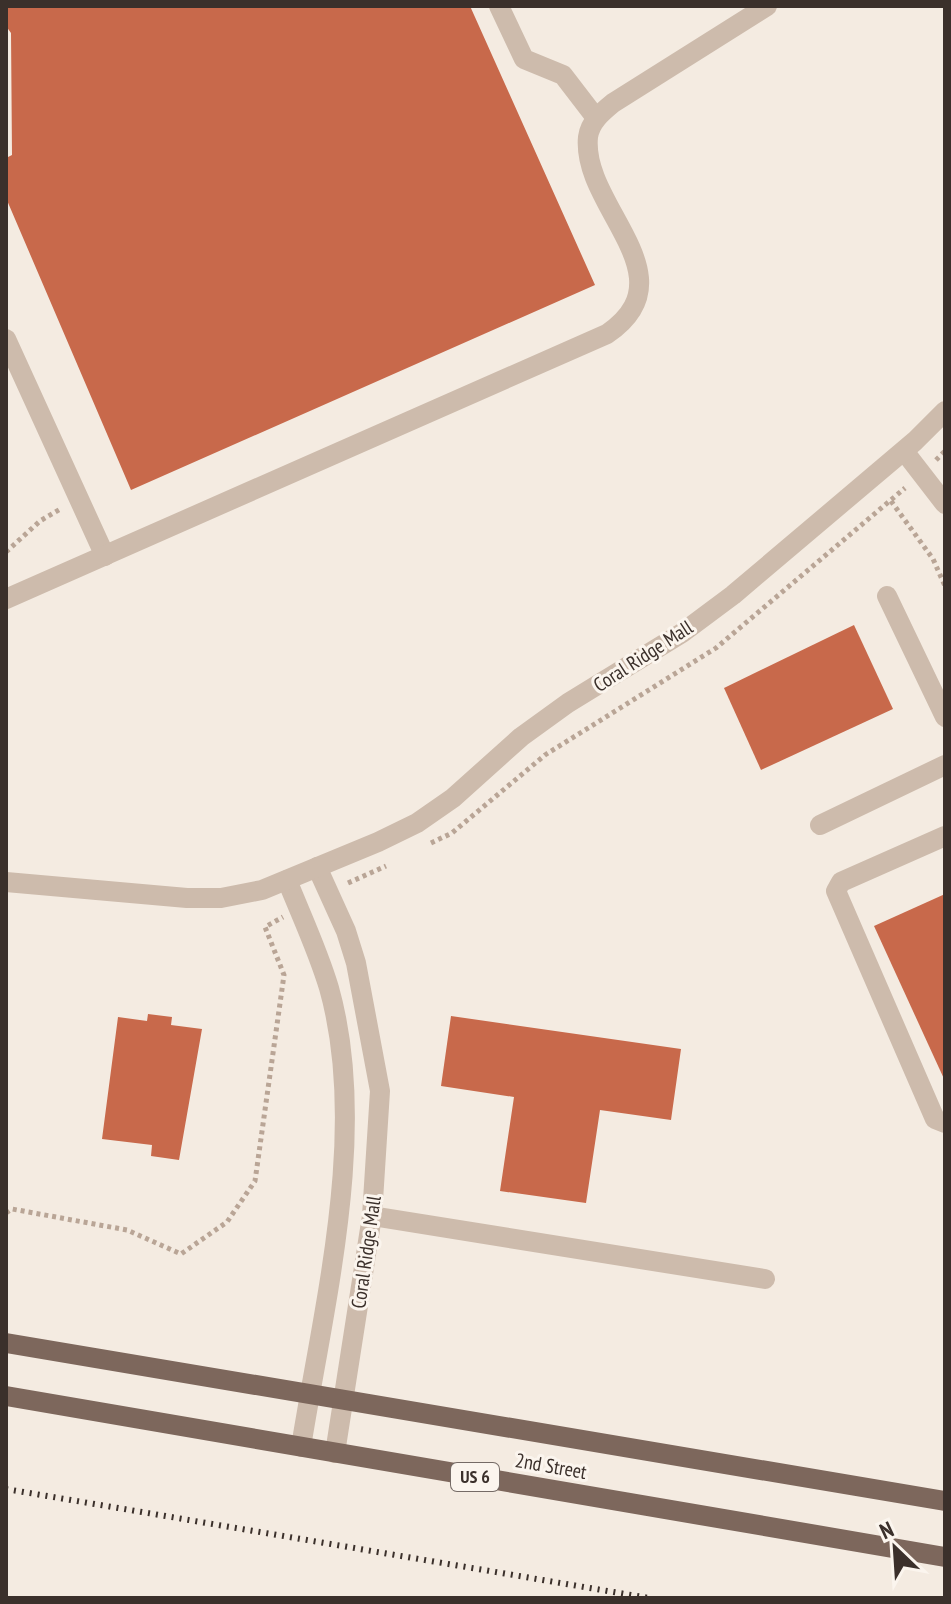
<svg xmlns="http://www.w3.org/2000/svg" width="951" height="1604" font-family="'PT Sans Narrow',sans-serif">
  <style>
    .building { fill: #c8694b }
    .lines { fill: none; stroke-linecap: round; stroke-linejoin: round }
    .path { stroke: #b9a596; stroke-width: 5; stroke-dasharray: 4 4; stroke-linecap: butt }
    .minor { stroke: #cdbbac; stroke-width: 20 }
    .major { stroke: #7d675c; stroke-width: 20 }
    .rail { stroke: #3b302b; stroke-width: 6; stroke-dasharray: 2 6; stroke-linecap: butt }
    .labels { text-anchor: middle; stroke-width: 6; stroke-linejoin: round; paint-order: stroke }
    .shield { fill: #fbf5ee; stroke: #756b66; stroke-width: 2 }
    .shield-label { font-size: 18px; font-weight: bold; fill: #3b302b }
    .street-label { font-size: 20px; fill: #3b302b; stroke: #fbf5ee }
  </style>
  <rect width="100%" height="100%" fill="#f4ebe1"/>
  <g class="building">
    <polygon points="6,6 470,6 595,285 131,490 6,198 6,158 12,155 11,33 6,26"/>
    <polygon points="854,625 893,709 761,770 724,688"/>
    <polygon points="945,894 945,1081 874,926"/>
    <polygon points="148,1014 172,1017 171,1025 202,1029 179,1160 151,1156 152,1145 102,1139 118,1017 147,1021"/>
    <polygon points="451,1016 681,1049 671,1120 600,1110 586,1203 500,1191 514,1097 441,1086"/>
  </g>
  <g class="lines">
    <g class="path">
      <polyline points="936,460 945,451"/>
      <polyline points="891,501 933,559 945,586"/>
      <polyline points="6,552 40,521 62,508"/>
      <polyline points="431,843 452,833 545,755 716,648 905,488"/>
      <polyline points="348,883 386,866"/>
      <polyline points="6,1213 12,1209 127,1230 181,1254 227,1222 255,1181 284,975 265,927 283,917"/>
    </g>
    <g class="minor">
      <polyline points="499,6 524,59 563,75 596,118"/>
      <polyline points="6,339 105,556"/>
      <polyline points="904,451 945,504"/>
      <polyline points="887,596 945,717"/>
      <path d="M6 599 607 334C692 276 581 207 588 137 590 122 602 112 613 103L767 6"/>
      <polyline points="820,825 945,765"/>
      <polyline points="945,836 841,882 836,891 935,1119 945,1123"/>
      <polyline points="317,867 346,931 356,963 380,1091 372,1216 335,1453"/>
      <path d="M287 880C301 915 318 951 329 988 369 1130 324 1303 301 1447"/>
      <polyline points="6,882 187,898 221,898 262,890 378,842 417,823 453,798 521,737 568,703 682,633 733,595 915,441 945,411"/>
      <polyline points="372,1216 765,1279"/>
    </g>
    <g class="major">
      <polyline points="6,1343 945,1501"/>
      <polyline points="6,1396 945,1557"/>
    </g>
    <polyline class="rail" points="6,1489 649,1598"/>
  </g>
  <g class="labels">
    <rect class="shield" x="451" y="1463" width="48" height="28" rx="6"/>
    <g class="shield-label">
      <text x="475" y="1483">US 6</text>
    </g>
    <g class="street-label">
      <text transform="translate(643 656) rotate(-33)" y="7">Coral Ridge Mall</text>
      <text transform="translate(366 1252) rotate(-82)" y="7">Coral Ridge Mall</text>
      <text transform="translate(551 1466) rotate(10)" y="7">2nd Street</text>
    </g>
  </g>
  <rect width="951" height="1604" fill="none" stroke="#3b302b" stroke-width="16"/>
  <g transform="translate(895 1548) rotate(335)" stroke="#fbf5ee" stroke-width="6" paint-order="stroke">
  <path d="M0-6L14 30L0 20L-14 30Z" fill="#3b302b"/>
  <text y="-12" font-size="22" font-weight="bold" text-anchor="middle" fill="#3b302b">N</text>
  </g>
</svg>
